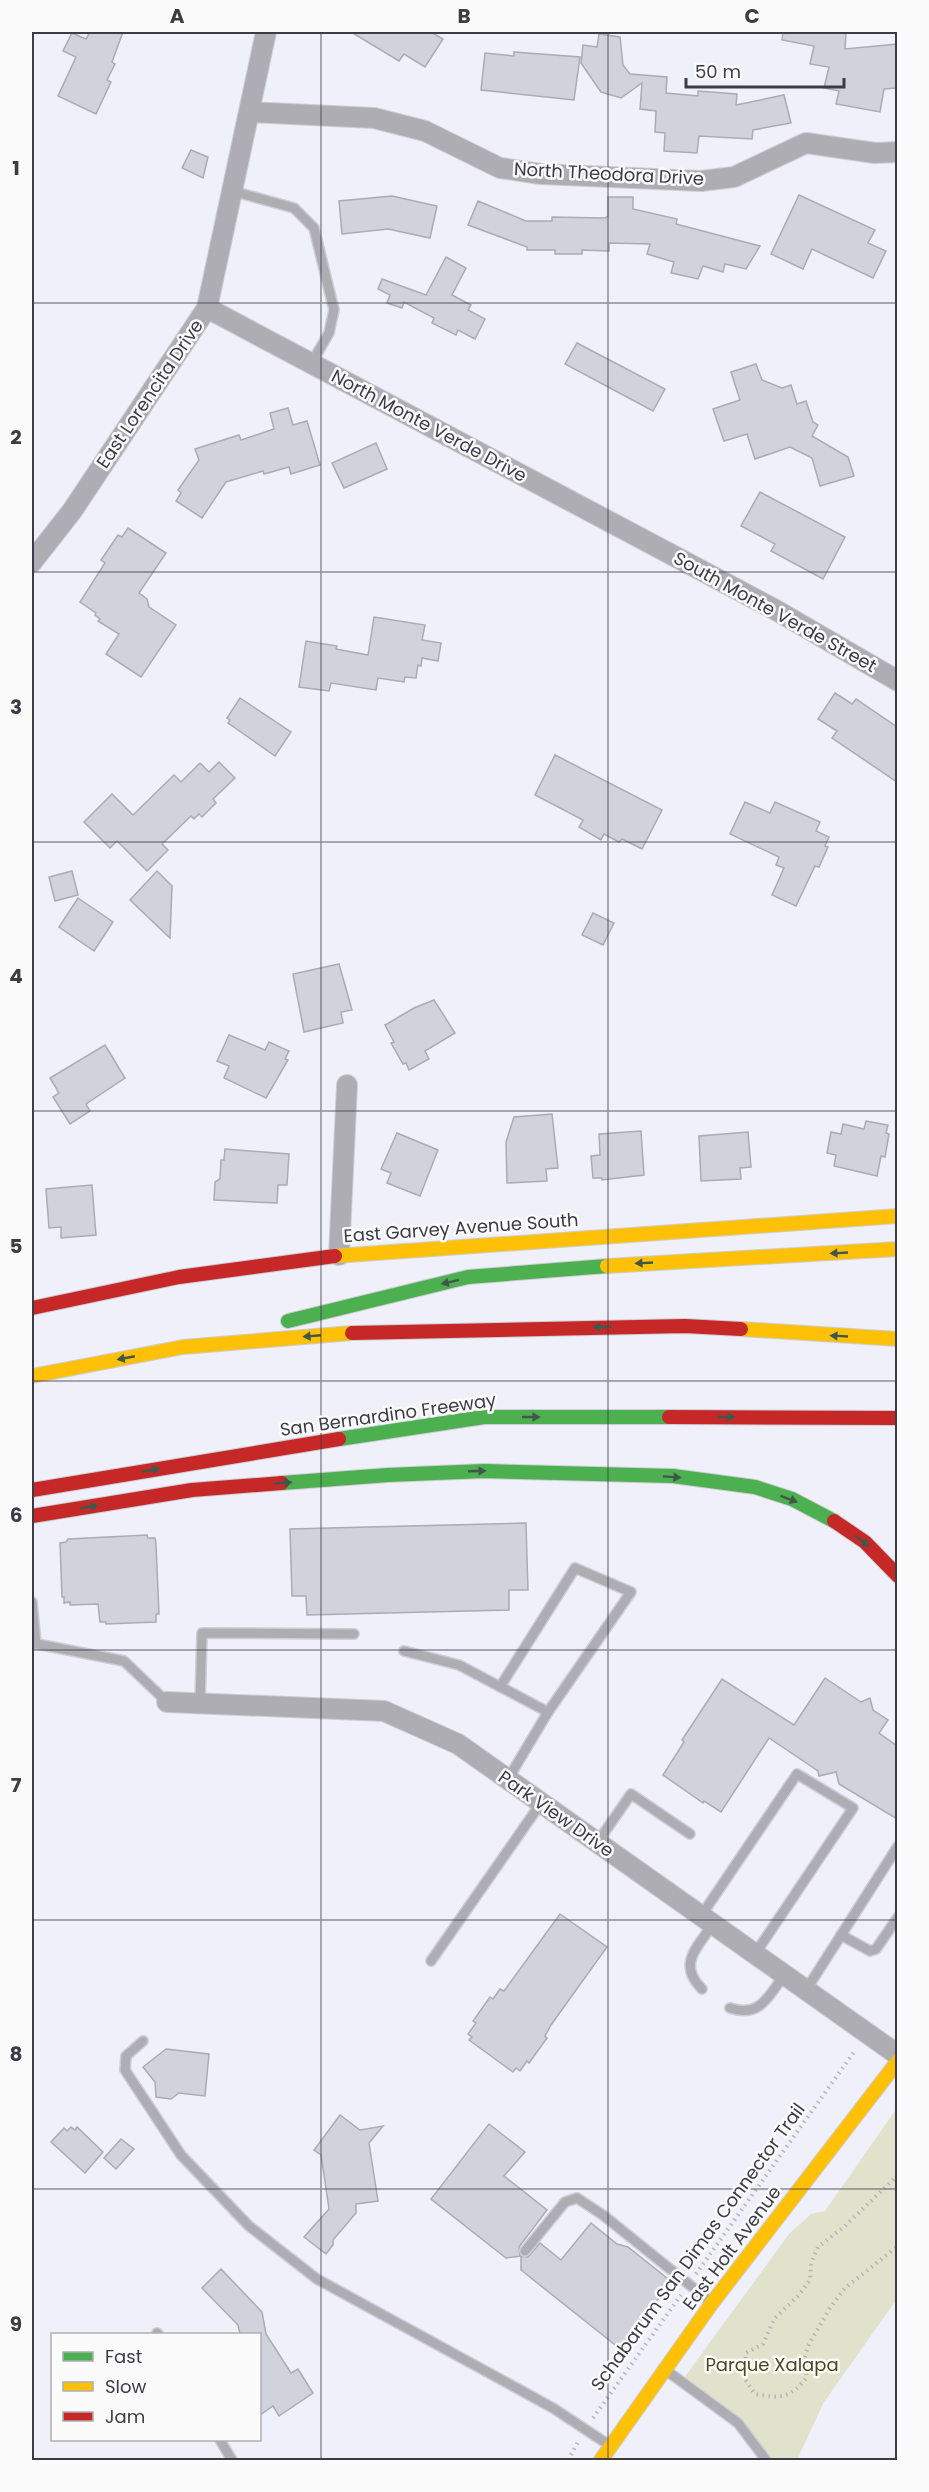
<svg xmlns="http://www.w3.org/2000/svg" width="929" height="2492" font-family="Poppins,sans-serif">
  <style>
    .green { fill: #e1e2cc }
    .building { fill: #d2d2dc; stroke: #ababb5; stroke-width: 1.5 }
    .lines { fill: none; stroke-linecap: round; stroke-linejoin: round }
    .lane-casing { stroke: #cdcdd5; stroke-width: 12 }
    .street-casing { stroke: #cdcdd5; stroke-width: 22 }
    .fast-casing { stroke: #cdcdd5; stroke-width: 16 }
    .slow-casing { stroke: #cdcdd5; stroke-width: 16 }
    .jam-casing { stroke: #cdcdd5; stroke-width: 16 }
    .path { stroke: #b4b4b9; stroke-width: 4; stroke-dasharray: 1.5 4.5; stroke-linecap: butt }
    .lane { stroke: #aeadb3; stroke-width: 9 }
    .street { stroke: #aeadb3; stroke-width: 20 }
    .fast { stroke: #4caf50; stroke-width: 14 }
    .slow { stroke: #ffc107; stroke-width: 14 }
    .jam { stroke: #c62828; stroke-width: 14 }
    .oneway { fill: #405849 }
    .grid { fill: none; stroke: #3c3b47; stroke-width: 1.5; stroke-opacity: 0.55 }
    .labels { text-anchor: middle; stroke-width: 5; stroke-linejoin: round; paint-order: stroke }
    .street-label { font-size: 18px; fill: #3c3b47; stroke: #fbfbfb }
    .park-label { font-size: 18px; fill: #474819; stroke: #fbfbfb }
    .neatline { fill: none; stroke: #3c3b47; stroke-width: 2 }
    .grid-label { font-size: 20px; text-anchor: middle; font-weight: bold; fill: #3c3b47 }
  </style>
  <rect width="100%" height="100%" fill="#f0f0fa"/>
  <polygon class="green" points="897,2108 897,2299 824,2402 797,2460 766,2460 750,2437 681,2382 789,2234 811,2214 825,2211"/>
  <g class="building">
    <polygon points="90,32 123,32 112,62 115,64 107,80 111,82 96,114 58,96 76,57 63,51 72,33 86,39"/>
    <polygon points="351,32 431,32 443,39 425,67 404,54 399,61"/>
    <polygon points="783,32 846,32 845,49 897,44 897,88 884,89 880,112 836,104 839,91 824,88 829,67 810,64 814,46 782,40"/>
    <polygon points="599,34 620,37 623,65 630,74 667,77 666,93 698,96 698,91 737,94 736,105 784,95 791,123 753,130 752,139 699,136 697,153 664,151 665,133 655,132 656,111 640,109 642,83 621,98 601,92 581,63 583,45 597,47"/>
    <polygon points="514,52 580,57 574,100 481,90 485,53 514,56"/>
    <polygon points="191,150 208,157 203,178 182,168"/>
    <polygon points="799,195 875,230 868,243 886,251 873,278 812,249 803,269 771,254"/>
    <polygon points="392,196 437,206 430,238 388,229 342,234 339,201"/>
    <polygon points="608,197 633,197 633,209 677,219 676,224 760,246 746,269 725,264 723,272 703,266 698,279 671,273 674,262 647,254 650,244 609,243 609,251 582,250 582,254 555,254 555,250 527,250 527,247 468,225 478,201 526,221 552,221 552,217 605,218 608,216"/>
    <polygon points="446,257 466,268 452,295 471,305 468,310 485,319 475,339 458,330 456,335 432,323 434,318 404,302 402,308 387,303 390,295 378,289 382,279 426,295"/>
    <polygon points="577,343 665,389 653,411 565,364"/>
    <polygon points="756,364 762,380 782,388 791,385 797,404 806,401 813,422 818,425 812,436 848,457 854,476 820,486 812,458 790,447 755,459 747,434 724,441 713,409 740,400 731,372"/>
    <polygon points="288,408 293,425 307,421 320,465 291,474 289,467 264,474 263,471 226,482 202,518 176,501 181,493 178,490 199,460 195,449 239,435 241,440 274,429 270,413"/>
    <polygon points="376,443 387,469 344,488 332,463"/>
    <polygon points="760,492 845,537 823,579 771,551 775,544 741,526"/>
    <polygon points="128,528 166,553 139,593 147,599 149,607 176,625 141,677 106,654 119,634 98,621 100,619 95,615 96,613 80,602 105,563 101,560 118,535 122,537"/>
    <polygon points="374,617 425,625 422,640 441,643 438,661 422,658 421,666 418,665 416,678 405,677 404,682 378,678 376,690 331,683 329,691 299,687 306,641 337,646 336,649 368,655"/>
    <polygon points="835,693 852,704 856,699 897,727 897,782 832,738 837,731 818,719"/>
    <polygon points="240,698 291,732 275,756 228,723 230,720 227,718"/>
    <polygon points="555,755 662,810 642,849 622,839 619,842 604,834 601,840 579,827 583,820 535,795"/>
    <polygon points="219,762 235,778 213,799 216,803 202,817 199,814 194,819 191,816 162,844 168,850 147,871 117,841 110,848 84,822 112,794 133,815 174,775 181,782 200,763 209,772"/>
    <polygon points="745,802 770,813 775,802 820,822 816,831 829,837 825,846 828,847 819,867 815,866 796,906 772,895 784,868 776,865 779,857 730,834"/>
    <polygon points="72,871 78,895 55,901 49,877"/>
    <polygon points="157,871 172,886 170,938 130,900"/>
    <polygon points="78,898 113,922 94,951 59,927"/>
    <polygon points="593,913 614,923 603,945 582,935"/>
    <polygon points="339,964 352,1010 341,1012 343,1023 304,1032 293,974"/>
    <polygon points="434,1000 455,1033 425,1051 429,1059 409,1070 406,1063 403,1064 391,1043 394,1042 385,1025 414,1008"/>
    <polygon points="229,1035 265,1050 269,1042 289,1051 285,1059 288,1060 266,1098 224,1078 229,1066 217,1061"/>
    <polygon points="105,1045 125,1078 86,1104 90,1111 70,1124 53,1097 59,1093 50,1078"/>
    <polygon points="552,1114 558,1168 546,1169 547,1181 507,1183 506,1142 514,1117"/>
    <polygon points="866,1121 888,1125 886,1133 889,1134 885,1157 881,1156 877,1176 834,1166 836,1155 827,1153 831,1132 841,1134 843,1124 864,1129"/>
    <polygon points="641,1131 644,1175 602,1180 602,1178 593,1178 591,1156 600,1155 599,1134"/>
    <polygon points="748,1132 751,1167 740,1168 741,1179 701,1181 699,1136"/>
    <polygon points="397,1133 438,1150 420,1196 387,1183 391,1173 381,1169"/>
    <polygon points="225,1149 289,1154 287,1185 278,1185 277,1203 214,1200 215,1182 220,1179 221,1160 224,1160"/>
    <polygon points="92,1185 96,1235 61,1238 61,1227 49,1228 46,1189"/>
    <polygon points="526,1523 528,1590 509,1590 509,1610 307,1615 306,1596 292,1596 290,1529"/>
    <polygon points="147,1535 148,1538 155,1538 156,1544 159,1614 156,1614 156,1622 106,1624 106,1622 100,1622 98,1604 70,1605 70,1602 64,1603 64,1597 62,1597 60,1543 66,1542 68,1539"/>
    <polygon points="825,1678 861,1702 870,1698 873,1710 888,1720 879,1733 897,1746 897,1819 839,1784 836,1772 819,1776 818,1771 769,1738 721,1812 704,1801 703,1803 663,1775 684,1742 682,1740 722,1679 794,1725"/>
    <polygon points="560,1914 607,1947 551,2025 545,2036 547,2038 529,2063 527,2061 520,2071 516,2068 513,2072 469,2040 472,2037 468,2034 476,2023 473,2021 490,1997 493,1999 500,1989 504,1991"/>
    <polygon points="166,2049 209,2054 205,2096 179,2093 171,2099 156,2097 155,2082 143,2067"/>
    <polygon points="340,2115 360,2130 383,2126 369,2143 378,2201 356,2204 356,2213 333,2240 333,2245 326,2254 304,2237 329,2209 321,2155 314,2150"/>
    <polygon points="489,2124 525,2152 504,2176 547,2210 519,2247 520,2256 528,2257 540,2243 561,2260 591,2223 617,2244 628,2247 672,2282 619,2348 521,2270 521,2256 506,2258 431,2199"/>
    <polygon points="71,2127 75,2130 77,2127 103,2152 85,2173 51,2142 64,2128 67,2131"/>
    <polygon points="121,2139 134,2149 116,2169 104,2158"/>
    <polygon points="221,2269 262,2312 266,2334 291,2373 298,2369 313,2393 279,2416 273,2406 260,2415 260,2334 240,2334 238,2325 202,2288"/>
  </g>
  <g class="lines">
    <g class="lane-casing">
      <g id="lane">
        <polyline points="232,191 294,208 314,228 334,310 329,333 311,364"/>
        <polyline points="32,1602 36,1644"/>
        <polyline points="32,1643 124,1661 167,1702"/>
        <polyline points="404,1651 459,1665 548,1712 631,1592 575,1568 500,1687"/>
        <polyline points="200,1703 202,1633 354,1634"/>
        <polyline points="508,1779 548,1712"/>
        <polyline points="597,1843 631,1794 690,1834"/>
        <polyline points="701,1916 797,1774 853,1808 755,1954"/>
        <polyline points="841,1935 870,1951 876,1949 898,1917"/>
        <polyline points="431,1961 541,1803"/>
        <path d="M702 1989C677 1964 697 1948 713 1924"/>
        <polyline points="806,1990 898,1846"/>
        <path d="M730 2008C760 2018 769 1996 784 1975"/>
        <polyline points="143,2041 126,2056 125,2070 181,2155 249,2226 317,2279 553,2408 609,2445"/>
        <polyline points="525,2251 565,2202 577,2198 603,2215 711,2302"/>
        <polyline points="157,2333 158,2334"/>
        <polyline points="667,2371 738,2423 766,2460"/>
        <polyline points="220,2440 232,2460"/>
      </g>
    </g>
    <g class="street-casing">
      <g id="street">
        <polyline points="250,112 374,118 425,131 500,168 541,174 701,181 734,177 806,143 875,153 898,152"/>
        <polyline points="207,308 774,609 898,681"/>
        <polyline points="32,562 72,511 207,308 266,32"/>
        <polyline points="339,1255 347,1085"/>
        <polyline points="167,1702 384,1711 458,1744 898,2055"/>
      </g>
    </g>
    <g class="fast-casing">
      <g id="fast">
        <polyline points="288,1321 468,1277 607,1266"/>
        <polyline points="339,1439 484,1417 669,1417"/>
        <polyline points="282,1483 388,1475 484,1471 673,1476 755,1487 792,1499 834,1521"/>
      </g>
    </g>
    <g class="slow-casing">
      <g id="slow">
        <polyline points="335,1256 898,1216"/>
        <polyline points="607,1266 898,1249"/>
        <polyline points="741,1329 898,1339"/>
        <polyline points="32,1376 183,1347 352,1333"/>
        <polyline points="601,2460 712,2303 898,2061"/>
      </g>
    </g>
    <g class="jam-casing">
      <g id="jam">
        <polyline points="32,1308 179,1277 335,1256"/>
        <polyline points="352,1333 685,1326 741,1329"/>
        <polyline points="669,1417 898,1418"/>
        <polyline points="32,1490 339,1439"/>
        <polyline points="32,1516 192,1490 282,1483"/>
        <polyline points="834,1521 865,1542 898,1576"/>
      </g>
    </g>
    <g class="path">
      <path d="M898 2175 845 2226 818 2247 811 2263 810 2280 798 2296 774 2319 763 2344 746 2353 744 2378 755 2394C780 2399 791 2398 807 2377L804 2360 808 2346 830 2308 845 2288 898 2246"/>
      <polyline points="696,2274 854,2052"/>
      <polyline points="593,2418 681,2295"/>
      <polyline points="568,2460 578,2442"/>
    </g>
    <use href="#lane" class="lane"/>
    <use href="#street" class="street"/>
    <use href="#fast" class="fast"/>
    <use href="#slow" class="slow"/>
    <use href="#jam" class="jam"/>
  </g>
  <defs><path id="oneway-solid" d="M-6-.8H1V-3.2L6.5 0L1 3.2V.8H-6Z" transform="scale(1.5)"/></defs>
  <g class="oneway">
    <use href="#oneway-solid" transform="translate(839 1253) rotate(177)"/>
    <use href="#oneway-solid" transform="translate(644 1263) rotate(177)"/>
    <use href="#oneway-solid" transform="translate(450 1282) rotate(166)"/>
    <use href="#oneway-solid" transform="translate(602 1327) rotate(179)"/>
    <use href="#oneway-solid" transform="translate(312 1336) rotate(175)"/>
    <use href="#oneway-solid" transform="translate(839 1336) rotate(-177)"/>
    <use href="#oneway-solid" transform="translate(126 1358) rotate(169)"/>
    <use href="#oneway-solid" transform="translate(531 1417)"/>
    <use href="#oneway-solid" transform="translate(726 1417)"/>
    <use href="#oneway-solid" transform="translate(151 1470) rotate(-10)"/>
    <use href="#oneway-solid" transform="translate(477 1471) rotate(-2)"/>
    <use href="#oneway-solid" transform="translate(672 1477) rotate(4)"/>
    <use href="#oneway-solid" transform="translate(283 1483) rotate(-4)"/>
    <use href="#oneway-solid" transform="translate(789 1499) rotate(21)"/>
    <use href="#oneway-solid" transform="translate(89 1507) rotate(-9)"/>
    <use href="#oneway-solid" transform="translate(862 1541) rotate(38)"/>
  </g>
  <path class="grid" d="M321 32V2460M608 32V2460M32 303H898M32 572H898M32 842H898M32 1111H898M32 1381H898M32 1650H898M32 1920H898M32 2189H898"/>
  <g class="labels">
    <g class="street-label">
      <text transform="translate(609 174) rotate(3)" y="6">North Theodora Drive</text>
      <text transform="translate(150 394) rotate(-56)" y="6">East Lorencita Drive</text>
      <text transform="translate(429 426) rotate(28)" y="6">North Monte Verde Drive</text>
      <text transform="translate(775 612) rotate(29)" y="6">South Monte Verde Street</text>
      <text transform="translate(461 1228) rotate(-4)" y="6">East Garvey Avenue South</text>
      <text transform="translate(388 1415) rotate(-8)" y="6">San Bernardino Freeway</text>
      <text transform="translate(556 1814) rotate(35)" y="6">Park View Drive</text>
      <text transform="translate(698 2247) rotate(-54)" y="6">Schabarum San Dimas Connector Trail</text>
      <text transform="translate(732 2248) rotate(-53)" y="6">East Holt Avenue</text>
    </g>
    <g class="park-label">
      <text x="772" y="2371">Parque Xalapa</text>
    </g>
  </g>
  <rect width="929" height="2492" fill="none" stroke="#fbfbfb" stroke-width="66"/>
  <rect x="51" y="2333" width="210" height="108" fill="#fbfbfb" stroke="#afaeb3" stroke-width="1.5"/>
  <rect x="63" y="2352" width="30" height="9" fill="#4caf50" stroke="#afaeb3" stroke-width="1.5"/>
  <text x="105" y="2363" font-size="18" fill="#3c3b47">Fast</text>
  <rect x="63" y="2382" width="30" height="9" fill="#ffc107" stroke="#afaeb3" stroke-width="1.5"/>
  <text x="105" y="2393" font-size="18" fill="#3c3b47">Slow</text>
  <rect x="63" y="2412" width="30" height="9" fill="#c62828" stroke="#afaeb3" stroke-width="1.5"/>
  <text x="105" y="2423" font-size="18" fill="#3c3b47">Jam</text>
  <path d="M686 78v9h158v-9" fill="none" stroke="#3c3b47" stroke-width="3"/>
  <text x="695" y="78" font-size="18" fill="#3c3b47" stroke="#fbfbfb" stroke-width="4.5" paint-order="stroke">50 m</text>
  <rect x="33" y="33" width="863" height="2426" class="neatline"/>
  <g class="grid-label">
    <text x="177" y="23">A</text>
    <text x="464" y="23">B</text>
    <text x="752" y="23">C</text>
    <text x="16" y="175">1</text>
    <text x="16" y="444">2</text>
    <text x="16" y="714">3</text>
    <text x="16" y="983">4</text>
    <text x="16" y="1253">5</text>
    <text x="16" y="1522">6</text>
    <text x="16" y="1792">7</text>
    <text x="16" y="2061">8</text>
    <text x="16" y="2331">9</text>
  </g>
</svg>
